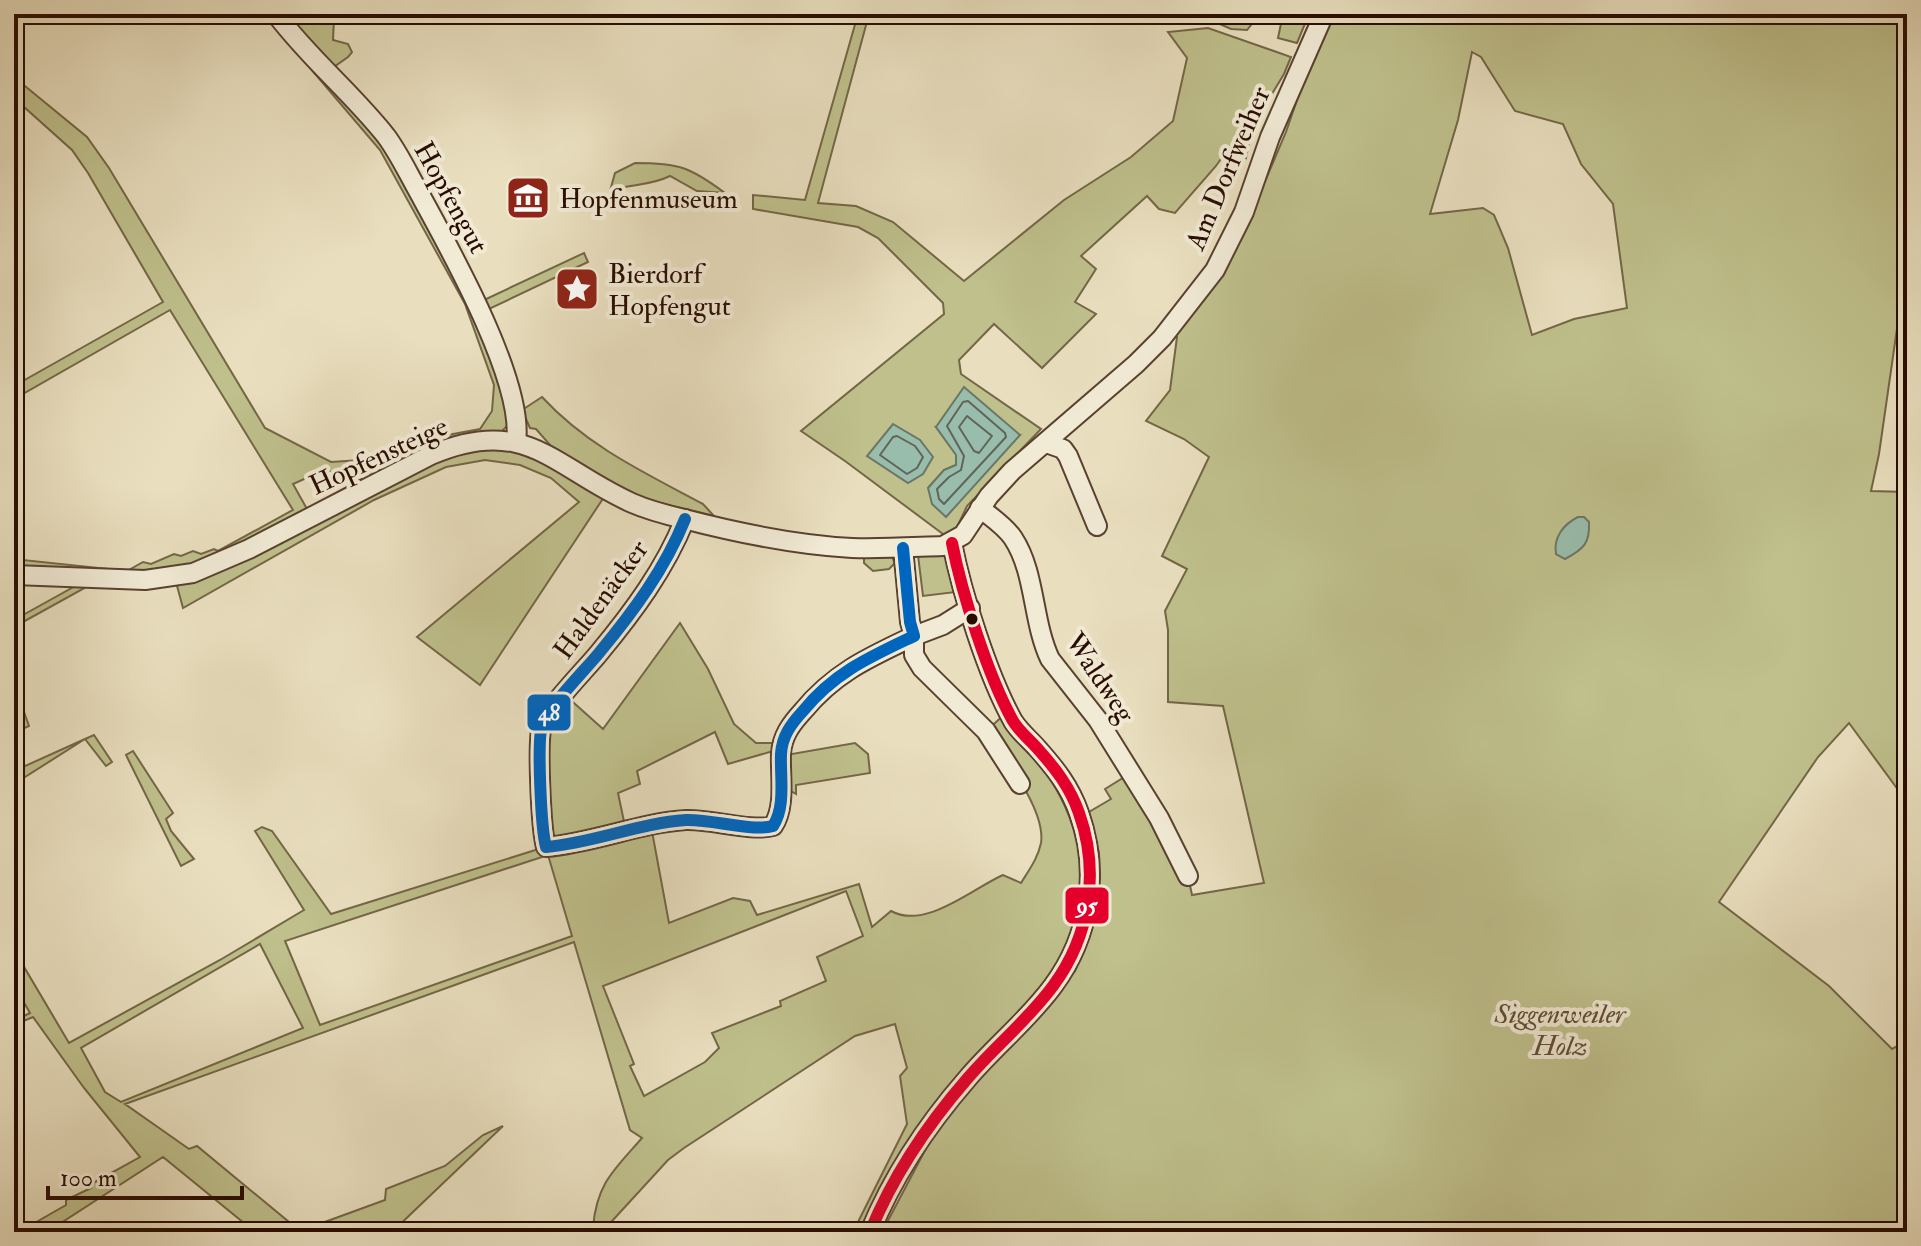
<svg xmlns="http://www.w3.org/2000/svg" width="1921" height="1246" font-family="'IM FELL Double Pica',serif">
  <style>
    .green { fill: #bfc08c; stroke: #746646; stroke-width: 2; fill-rule: evenodd }
    .water { fill: #99bdac; stroke: #6c7667; stroke-width: 2 }
    .lines { fill: none; stroke-linecap: round; stroke-linejoin: round }
    .shore { stroke: #616456; stroke-width: 2 }
    .minor-casing { stroke: #594130; stroke-width: 22 }
    .minor { stroke: #f1ead5; stroke-width: 18 }
    .bus-1-casing { stroke: #f1ead5; stroke-width: 18 }
    .bus-2-casing { stroke: #f1ead5; stroke-width: 18 }
    .bus-1 { stroke: #0065bd; stroke-width: 12 }
    .bus-2 { stroke: #e4002b; stroke-width: 12 }
    .bus-dot { fill: #290c00; stroke: #f1ead5; stroke-width: 3 }
    .labels { text-anchor: middle; stroke-width: 8; stroke-linejoin: round; paint-order: stroke }
    .street-label { font-size: 28px; fill: #290c00; stroke: #f1ead5 }
    .poi-label { font-size: 28px; fill: #290c00; stroke: #f1ead5; text-anchor: start }
    .park-label { font-size: 28px; font-style: italic; fill: #5e4b31; stroke: #f1ead5 }
    .line-badge { stroke: #f1ead5; stroke-width: 3 }
    .badge-label { font-size: 22px; text-anchor: middle; font-weight: bold; fill: #fff }
  </style>
  <rect width="100%" height="100%" fill="#e9dfbf"/>
  <filter id="stains"><feTurbulence type="fractalNoise" baseFrequency=".0025" numOctaves="4"/><feColorMatrix values="0 0 0 0 .2 0 0 0 0 .09 0 0 0 0 .02 0 0 0 .5 -.17"/></filter>
  <radialGradient id="worn" r=".72"><stop offset=".6" stop-color="#630" stop-opacity="0"/><stop offset="1" stop-color="#630" stop-opacity=".3"/></radialGradient>
  <g class="green">
    <path d="M264 14H272L382 137 477 310 509 412 507 426 498 435 197 565 148 574 14 566V559L127 571 143 562 151 564 174 554 181 556 193 551 201 554 214 549 218 551 293 510 170 310 14 399V386L163 302 88 173 72 150 14 98V77L87 137 109 168 265 428 331 462 405 457 437 437 480 429 492 411 494 385 465 304 380 150ZM322 471 368 474 369 475 307 509 293 484Z"/>
    <polygon points="280,14 325,14 334,18 333,40 348,44 352,52 348,57 331,69"/>
    <path d="M858 14H869L818 203 856 206 893 222 964 281 1064 200 1131 157 1173 121 1187 58 1168 32 1208 28 1291 57 1284 74 1252 127 1246 158 1230 146 1216 166 1175 213 1159 209 1147 196 1081 256 1096 269 1075 302 1096 314 1042 368 994 324 959 360 961 374 1041 429 967 506 951 540 845 461 801 431 944 314 943 303 878 238 858 227 753 209V195L805 200ZM936 427 1019 435 928 488 944 470 956 465V454Z"/>
    <polygon points="1197,14 1249,14 1251,25 1247,30 1231,29"/>
    <polygon points="1283,14 1309,14 1297,43 1278,38"/>
    <path d="M1333 14H1907V259L1879 454 1871 491 1907 492V802L1849 723 1818 757 1719 902 1829 986 1892 1049 1907 1041V1232H882L941 1120 1075 971 1091 932 1100 879 1099 853 1089 812 1111 799 1105 789 1131 773 1188 876 1192 895 1264 883 1223 706 1168 702V630L1165 611 1187 569 1162 556 1209 457 1184 439 1146 421 1170 390 1177 337 1173 333 1255 205 1286 132 1317 42ZM1472 52 1481 57 1515 111 1563 124 1581 164 1613 204 1627 308 1574 319 1532 335 1508 248 1494 215 1483 208 1430 214 1458 120Z"/>
    <path d="M635 163C679 163 690 167 725 193L697 191 670 176C650 186 630 184 610 191L615 173Z"/>
    <polygon points="584,253 588,262 489,309 484,300"/>
    <path d="M542 397C587 446 645 473 703 504L714 516 644 499 611 486 601 476 550 445 536 429 530 428 522 410Z"/>
    <polygon points="520,448 606,494 480,685 417,637 579,502 551,478 520,465 485,460 446,467 374,500 183,608 176,582 415,470 468,449"/>
    <polygon points="940,553 946,558 956,592 923,596 918,555"/>
    <polygon points="891,555 895,563 889,569 873,571 864,563 864,556"/>
    <polygon points="79,584 90,585 14,627 14,620"/>
    <path d="M680 623 708 669 734 724 756 743H778L780 749 728 764 715 732 637 771 640 784 618 793 626 831 651 826 669 923 733 898 750 901 757 915 859 884 872 927 891 911C926 930 973 888 1003 875L1021 883C1029 870 1038 858 1041 843 1046 810 1004 757 986 731L1004 715C1014 736 1030 752 1044 770 1076 815 1093 876 1075 930 1070 945 1060 960 1053 974L862 1232H853L907 1124 900 1076 907 1068 895 1024 855 1036 684 1148 668 1160 602 1232 593 1227C597 1183 614 1170 642 1138L630 1130 574 942 125 1104 189 1149 197 1146 300 1231 385 1200 386 1189 445 1166 483 1135 503 1126 392 1232H255L163 1157 47 1232H19L66 1205V1200L91 1188 93 1183 140 1157 84 1088 33 1017 14 1025V1021L30 1013 14 985V950L69 1043 220 960 304 910 255 831 262 827 272 831 331 914 545 847 542 727 565 695 603 729ZM548 855 572 936 320 1025 285 941ZM846 891 863 936 817 957 826 981 780 1001 781 1006 712 1033 719 1048 705 1062 644 1096 630 1066 634 1064 603 986ZM260 944 303 1028 121 1102 105 1092 81 1048Z"/>
    <polygon points="14,684 29,726 14,733 17,727 14,716"/>
    <polygon points="94,735 112,762 106,766 85,739 14,784 14,771 85,739"/>
    <polygon points="855,743 868,754 870,773 796,785 796,794 786,788 786,755"/>
    <polygon points="133,751 173,813 166,819 171,831 194,859 181,866 126,755"/>
  </g>
  <g class="water">
    <polygon points="964,387 1020,435 946,517 932,504 928,488 944,470 956,465 956,455 936,427"/>
    <polygon points="893,424 920,440 933,457 923,474 908,483 867,456"/>
    <path d="M1578 517H1584L1589 522C1590 543 1584 549 1565 559L1556 554C1553 537 1564 524 1578 517Z"/>
  </g>
  <g class="lines">
    <g class="shore">
      <polygon points="968,401 1005,433 1006,437 944,504 939,499 937,489 949,477 961,470 964,456 947,426 963,402"/>
      <polygon points="967,416 992,436 979,453 974,451 959,427"/>
      <polygon points="897,436 915,446 923,457 917,468 907,474 880,455 893,437"/>
    </g>
    <g class="minor-casing">
      <g id="minor">
        <path d="M276 14C309 58 352 93 386 136 398 152 407 171 417 189 447 244 525 381 516 442"/>
        <polyline points="1046,443 1063,449 1068,456 1097,526"/>
        <path d="M980 508C991 517 1005 526 1013 538 1036 573 1032 621 1050 659L1098 720 1159 818 1188 876"/>
        <path d="M685 519C665 569 633 612 599 653 587 668 546 709 542 725 537 742 541 829 546 847 594 843 639 823 686 820 712 819 752 832 773 826 786 807 780 776 781 754 782 736 791 724 803 711 835 672 870 657 914 636L910 622 903 548"/>
        <path d="M14 575 145 580 193 573 249 549 431 455C526 414 554 468 632 503 648 510 667 515 684 519 738 533 796 545 852 548 882 549 913 547 943 546L963 535 989 496 1012 471 1136 364 1162 338 1215 270 1244 212 1270 137 1324 14"/>
        <polyline points="970,608 943,625 914,636 914,655 922,668 986,731 1020,784"/>
        <path d="M870 1232C893 1176 927 1125 967 1079 994 1047 1028 1020 1053 986 1090 936 1100 872 1079 813 1070 787 1055 768 1037 748 1029 739 1019 731 1013 721 988 676 962 594 952 543"/>
      </g>
    </g>
    <use href="#minor" class="minor"/>
    <g class="bus-1-casing">
      <path id="bus-1" d="M685 519C665 569 633 612 599 653 587 668 546 709 542 725 537 742 541 829 546 847 594 843 639 823 686 820 712 819 752 832 773 826 786 807 780 776 781 754 782 736 791 724 803 711 835 672 870 657 914 636L910 622 903 548"/>
    </g>
    <g class="bus-2-casing">
      <path id="bus-2" d="M870 1232C893 1176 927 1125 967 1079 994 1047 1028 1020 1053 986 1090 936 1100 872 1079 813 1070 787 1055 768 1037 748 1029 739 1019 731 1013 721 988 676 962 594 952 543"/>
    </g>
    <use href="#bus-1" class="bus-1"/>
    <use href="#bus-2" class="bus-2"/>
  </g>
  <defs>
    <g id="museum-square" transform="scale(2.3)"><rect x="-9" y="-9" width="18" height="18" rx="4" fill="#8f2418" stroke="#f1ead5"/><path d="M0-6L6-3V-2H-6V-3ZM-5-1h2V3h-2ZM-1-1h2V3h-2ZM3-1h2V3H3ZM-6 4H6V6H-6Z" fill="#fff"/></g>
    <g id="sight-square" transform="scale(2.3)"><rect x="-9" y="-9" width="18" height="18" rx="4" fill="#8f2418" stroke="#f1ead5"/><path d="M0-6L1.8-2.2L6-1.7L2.9 1.2L3.7 5.4L0 3.3L-3.7 5.4L-2.9 1.2L-6-1.7L-1.8-2.2Z" fill="#fff"/></g>
  </defs>
  <g fill-rule="evenodd">
    <use href="#museum-square" x="528" y="198"/>
    <use href="#sight-square" x="577" y="289"/>
  </g>
  <circle class="bus-dot" cx="972" cy="619" r="7"/>
  <g class="labels">
    <g class="street-label">
      <text transform="translate(1227 168) rotate(-67)" y="10">Am Dorfweiher</text>
      <text transform="translate(452 197) rotate(61)" y="10">Hopfengut</text>
      <text transform="translate(378 455) rotate(-25)" y="10">Hopfensteige</text>
      <text transform="translate(600 599) rotate(-54)" y="10">Haldenäcker</text>
      <text transform="translate(1101 677) rotate(56)" y="10">Waldweg</text>
    </g>
    <g class="poi-label">
      <text x="559" y="208">Hopfenmuseum</text>
      <text x="608" y="283">Bierdorf<tspan x="608" dy="32">Hopfengut</tspan></text>
    </g>
    <g class="park-label">
      <text x="1560" y="1023">Siggenweiler<tspan x="1560" dy="32">Holz</tspan></text>
    </g>
  </g>
  <g class="line-badge">
    <rect x="526" y="693" width="46" height="39" rx="8" fill="#0065bd"/>
    <rect x="1064" y="886" width="46" height="39" rx="8" fill="#e4002b"/>
  </g>
  <g class="badge-label">
    <text x="549" y="720">48</text>
    <text x="1087" y="913">95</text>
  </g>
  <rect width="1921" height="1246" fill="none" stroke="#e9dfbf" stroke-width="48"/>
  <rect x="16" y="16" width="1889" height="1214" fill="none" stroke="#290c00" stroke-width="4"/>
  <rect x="24" y="24" width="1873" height="1198" fill="none" stroke="#290c00" stroke-width="2"/>
  <path d="M48 1186v12h194v-12" fill="none" stroke="#290c00" stroke-width="4"/>
  <text x="60" y="1186" font-size="24" fill="#290c00" stroke="#f1ead5" stroke-width="6" paint-order="stroke">100 m</text>
  <rect width="100%" height="100%" filter="url(#stains)"/>
  <rect width="100%" height="100%" fill="url(#worn)"/>
</svg>
